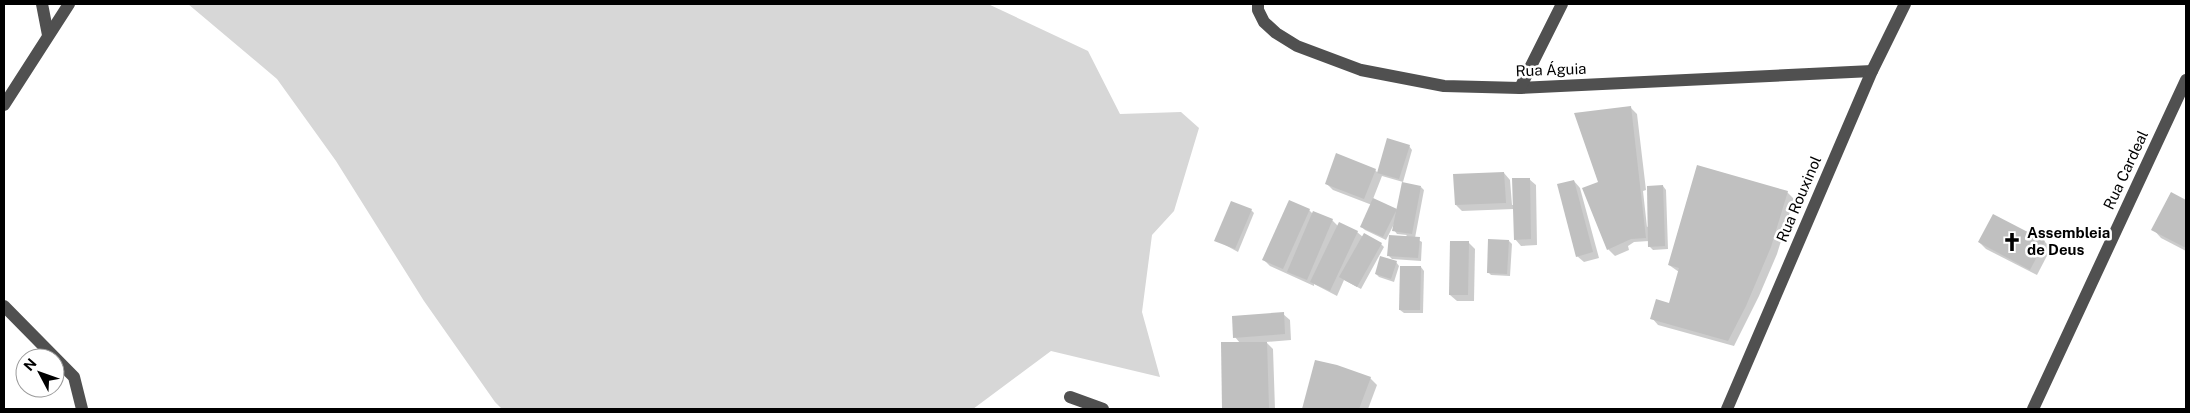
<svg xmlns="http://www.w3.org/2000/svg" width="2190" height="413" font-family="'Public Sans',sans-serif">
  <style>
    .green { fill: #d7d7d7 }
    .shadow { fill: #0003 }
    .building { fill: #c0c0c0 }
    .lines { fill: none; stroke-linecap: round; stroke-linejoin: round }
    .minor { stroke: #505050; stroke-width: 12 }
    .labels { text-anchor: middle; stroke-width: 5; stroke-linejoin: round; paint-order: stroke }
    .street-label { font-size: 15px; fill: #000; stroke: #fff }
    .poi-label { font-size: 15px; font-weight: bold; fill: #000; stroke: #fff; text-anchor: start }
  </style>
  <rect width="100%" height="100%" fill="#fff"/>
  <polygon class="green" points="188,4 988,4 1088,51 1120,114 1181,112 1199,128 1174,211 1152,235 1142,312 1160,377 1051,351 973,409 502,409 495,402 424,301 336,161 277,79"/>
  <g class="shadow">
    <polygon points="1630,107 1637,114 1646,190 1643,191 1647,227 1649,226 1663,186 1666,190 1668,249 1653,250 1649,246 1649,241 1634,242 1628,246 1629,250 1615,256 1608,249 1584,189 1600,183"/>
    <polygon points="1409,146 1412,150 1403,182 1382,176 1373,199 1398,210 1421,187 1424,190 1415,238 1422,242 1421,261 1392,259 1388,255 1407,235 1397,234 1394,230 1394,224 1386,240 1365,230 1362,227 1372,205 1333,190 1326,183 1375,170 1378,173"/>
    <polygon points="1504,173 1510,180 1512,205 1514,205 1529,179 1536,185 1537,245 1521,246 1515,239 1514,209 1462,211 1456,205"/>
    <polygon points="1574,181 1580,188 1599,258 1584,262 1577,256"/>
    <polygon points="1787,192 1794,199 1777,254 1759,296 1734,346 1658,325 1652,318 1670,304 1679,272 1669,265"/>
    <polygon points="2171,193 2186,201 2186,251 2161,238 2153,229"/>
    <polygon points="1251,210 1254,213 1238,252 1216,240"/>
    <polygon points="1309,210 1313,214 1314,212 1332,220 1338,226 1357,232 1363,237 1381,244 1384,247 1361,289 1344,280 1337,296 1314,284 1314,286 1270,266 1264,260"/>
    <polygon points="1993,216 2045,242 2051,248 2037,275 1986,249 1979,242"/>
    <polygon points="1509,241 1512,244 1510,276 1491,275 1488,272"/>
    <polygon points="1468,242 1475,249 1474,301 1457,301 1450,295"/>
    <polygon points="1396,262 1399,266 1394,282 1379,277 1376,274"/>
    <polygon points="1421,267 1424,271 1423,313 1404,313 1400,310"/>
    <polygon points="1283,314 1290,320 1291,340 1266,342 1273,349 1275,409 1224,409 1222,343 1240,343 1235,337"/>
    <polygon points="1316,361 1370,378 1377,385 1368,409 1303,409"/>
  </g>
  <g class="building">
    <polygon points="1631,106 1646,238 1631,239 1607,250 1582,188 1598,182 1574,113"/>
    <polygon points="1387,138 1410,145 1399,179 1377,173"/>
    <polygon points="1336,153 1376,169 1364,199 1325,184"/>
    <polygon points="1697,165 1788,191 1771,247 1746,306 1728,341 1650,319 1656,299 1669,303 1679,268 1668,265"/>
    <polygon points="1504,172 1506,203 1455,205 1453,174"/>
    <polygon points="1512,178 1530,178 1531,239 1514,240"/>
    <polygon points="1574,180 1593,252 1576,257 1557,184"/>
    <polygon points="1402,182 1421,186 1412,234 1392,231"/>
    <polygon points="1663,185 1665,246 1648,247 1647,186"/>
    <polygon points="2171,192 2186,200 2186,248 2151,230"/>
    <polygon points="1373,198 1397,209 1383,237 1360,227"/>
    <polygon points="1289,200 1310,209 1283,269 1262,260"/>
    <polygon points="1231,201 1252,209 1235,249 1214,241"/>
    <polygon points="1313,211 1333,219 1307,280 1287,272"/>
    <polygon points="1993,214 2045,241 2030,270 1978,242"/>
    <polygon points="1339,222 1358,231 1330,291 1310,282"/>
    <polygon points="1364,233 1382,243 1357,287 1339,277"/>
    <polygon points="1389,235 1420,237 1418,258 1387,256"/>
    <polygon points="1488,239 1509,240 1507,274 1487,273"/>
    <polygon points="1450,241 1469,241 1468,295 1449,295"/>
    <polygon points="1380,256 1397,261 1391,279 1375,274"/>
    <polygon points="1400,266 1421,266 1420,310 1399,310"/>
    <polygon points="1284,312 1285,334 1233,338 1232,316"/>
    <polygon points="1221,342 1267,342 1269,409 1222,409"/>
    <polygon points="1315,360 1337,365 1371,377 1359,409 1302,409"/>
  </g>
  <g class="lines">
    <g class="minor">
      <polyline points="42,4 48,35"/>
      <polyline points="1258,4 1258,10 1264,22 1276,33 1297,46 1361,70 1444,86 1520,88 1872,71"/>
      <polyline points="1520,88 1562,4"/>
      <polyline points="4,105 69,4"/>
      <polyline points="4,306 74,377 82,409"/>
      <polyline points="1070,397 1103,409"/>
      <polyline points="1727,409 1872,71 1905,4"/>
      <polyline points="2033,409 2186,80"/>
    </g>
  </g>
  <defs>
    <g id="church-bare" transform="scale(1.5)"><path d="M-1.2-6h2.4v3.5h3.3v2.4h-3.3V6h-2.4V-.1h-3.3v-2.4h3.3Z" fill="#000" stroke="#fff" stroke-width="2.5" paint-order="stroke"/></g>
  </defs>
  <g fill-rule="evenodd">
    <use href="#church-bare" x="2012" y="242"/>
  </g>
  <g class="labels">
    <g class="street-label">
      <text transform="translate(1551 70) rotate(-2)" y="5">Rua Águia</text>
      <text transform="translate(2126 170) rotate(-65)" y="5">Rua Cardeal</text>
      <text transform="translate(1799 199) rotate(-67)" y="5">Rua Rouxinol</text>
    </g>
    <g class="poi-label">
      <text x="2027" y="238">Assembleia<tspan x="2027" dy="17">de Deus</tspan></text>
    </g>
  </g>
  <rect width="2190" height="413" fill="none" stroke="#000000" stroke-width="10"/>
  <g transform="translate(40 373) rotate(311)"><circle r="24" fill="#ffffff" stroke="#999999"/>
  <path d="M0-4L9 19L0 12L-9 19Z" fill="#000000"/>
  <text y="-8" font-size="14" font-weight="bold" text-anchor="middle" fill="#000000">N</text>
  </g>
</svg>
